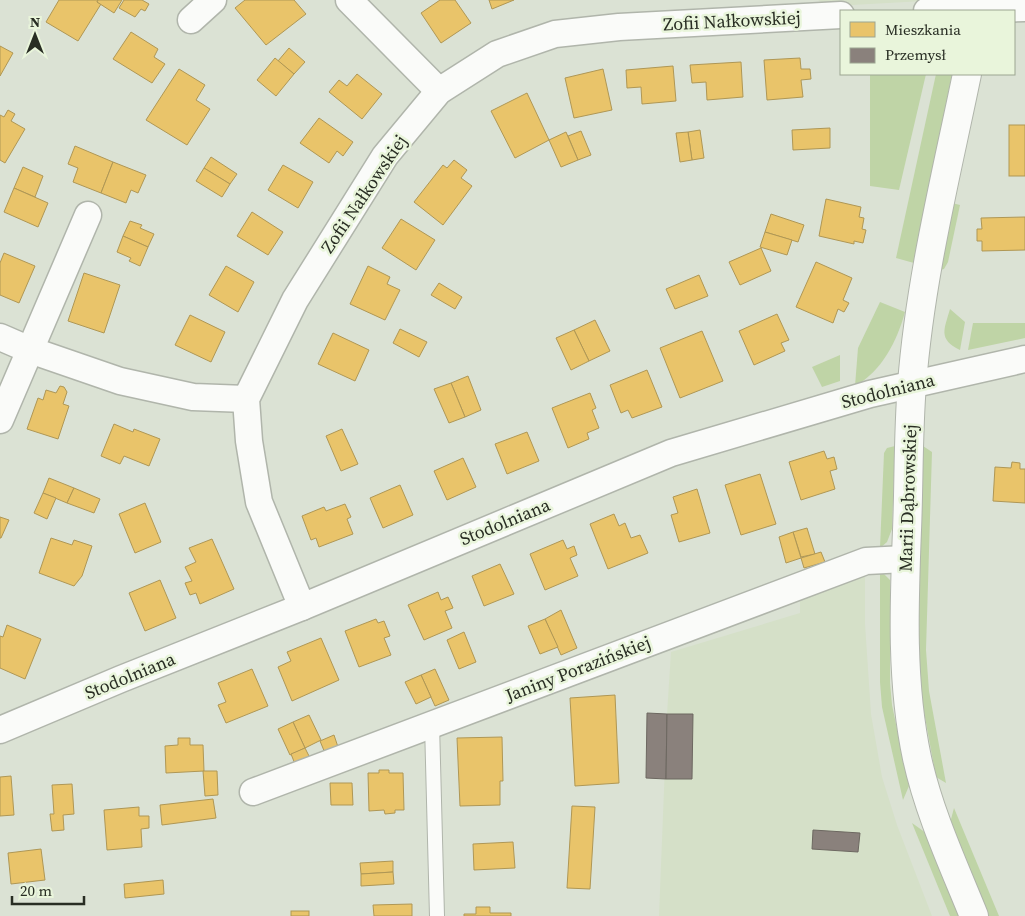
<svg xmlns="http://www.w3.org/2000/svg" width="1025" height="916" font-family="'Source Serif 4',serif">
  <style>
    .built { fill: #d5e0c8 }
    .green { fill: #bfd4a6 }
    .homes { fill: #e9c46a; stroke: #af9755 }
    .industry { fill: #8a817c; stroke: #6d6861 }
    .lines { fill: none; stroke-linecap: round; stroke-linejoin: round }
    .lane-casing { stroke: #b0b5ab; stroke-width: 16 }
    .street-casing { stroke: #b0b5ab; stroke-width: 29 }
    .secondary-casing { stroke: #b0b5ab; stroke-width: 30 }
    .lane { stroke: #fafbf9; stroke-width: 14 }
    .street { stroke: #fafbf9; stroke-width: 26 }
    .secondary { stroke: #fafbf9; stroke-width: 28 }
    .labels { text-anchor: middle; stroke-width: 5; stroke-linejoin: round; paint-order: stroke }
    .street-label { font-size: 18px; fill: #282d23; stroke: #e9f5db }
  </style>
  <rect width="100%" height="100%" fill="#dbe2d4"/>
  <g class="built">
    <polygon points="818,0 942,0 834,6 824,4"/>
    <polygon points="865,572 865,624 871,714 882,777 897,825 932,916 659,916 667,714 671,652 800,613 800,595"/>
  </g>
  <g class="green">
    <polygon points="870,74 926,74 899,190 870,186"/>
    <polygon points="936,74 952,74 914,263 896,258"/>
    <polygon points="952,203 960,205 948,262 944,269 940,270"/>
    <path d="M880 302 905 312C897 341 882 371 855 386L858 348Z"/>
    <path d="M950 309 965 322 960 350C938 339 944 330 950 309Z"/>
    <polygon points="973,323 1025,323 1025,338 968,350"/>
    <polygon points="840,355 840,381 822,387 812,367"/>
    <polygon points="895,446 892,529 887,542 880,548 884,453 887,448"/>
    <polygon points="923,446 932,452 926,650 929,691 946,783 936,777 920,690 917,649"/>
    <polygon points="880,570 890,580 890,683 892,705 909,786 903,800 882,707 880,682"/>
    <polygon points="954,808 999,916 989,916 950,823"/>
    <polygon points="912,823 926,833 961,916 950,916"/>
  </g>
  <g class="homes">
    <polygon points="59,0 98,0 97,2 101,4 78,41 46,22"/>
    <polygon points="98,0 122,0 114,13 97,2"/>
    <polygon points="124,0 142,0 149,4 145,11 141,9 135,17 119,8"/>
    <polygon points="245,0 294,0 306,14 266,45 235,8"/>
    <polygon points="440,0 455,0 471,23 441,43 421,13"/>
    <polygon points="489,0 514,0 492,9"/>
    <polygon points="131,32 158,49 154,57 165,64 152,83 113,59"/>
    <polygon points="0,46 13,53 0,76"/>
    <polygon points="289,48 305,62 294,74 278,61"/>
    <polygon points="275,58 294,74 276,96 257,80"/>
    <polygon points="800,58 801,69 810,69 811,79 801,80 803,97 767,100 764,60"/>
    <polygon points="741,62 743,97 707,100 706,82 692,83 690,65"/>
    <polygon points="673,66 676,101 642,104 641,87 627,88 626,70"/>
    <polygon points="179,69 205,85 196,100 210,109 187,145 146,120"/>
    <polygon points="603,69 612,110 574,118 565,78"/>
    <polygon points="357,74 382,94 362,119 329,92 339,80 347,86"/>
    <polygon points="527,93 549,140 515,158 491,111"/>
    <polygon points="8,110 15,114 11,121 25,129 5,163 0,160 0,115 4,117"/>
    <polygon points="319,118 353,142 343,156 337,151 329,163 300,143"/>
    <rect x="1009" y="125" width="16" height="51"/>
    <polygon points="830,128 830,148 793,150 792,130"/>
    <polygon points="700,130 704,158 692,160 688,132"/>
    <polygon points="581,131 591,155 578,160 568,136"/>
    <polygon points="566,132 578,160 561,167 549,140"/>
    <polygon points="688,132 692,160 680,162 676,133"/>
    <polygon points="75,146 113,162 101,193 73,182 78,168 68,164"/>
    <polygon points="211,157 237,174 230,184 204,168"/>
    <polygon points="454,160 467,170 461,178 472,186 443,225 414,202 443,165 447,168"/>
    <polygon points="113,162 146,175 138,193 131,190 126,203 101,193"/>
    <polygon points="283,165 313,182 298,208 268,190"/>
    <polygon points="23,167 43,176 35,197 14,188"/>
    <polygon points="204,168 230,184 222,197 196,181"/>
    <polygon points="14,188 48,203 38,227 4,212"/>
    <polygon points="826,199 861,207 859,217 864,218 862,229 866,230 863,243 854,241 854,244 819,236"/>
    <polygon points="252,212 283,232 268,255 237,236"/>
    <polygon points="771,214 804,225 798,242 765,232"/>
    <polygon points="1025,217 1025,250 982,251 982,241 977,241 977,229 982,229 981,218"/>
    <polygon points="401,219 435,240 416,270 382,248"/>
    <polygon points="130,221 142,225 140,228 154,234 148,247 123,236"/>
    <polygon points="765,232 792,240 787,255 760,247"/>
    <polygon points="123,236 148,247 140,266 129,261 131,258 117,252"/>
    <polygon points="761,248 771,271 740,285 729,262"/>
    <polygon points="4,253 35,266 19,303 0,295 0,263"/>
    <polygon points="816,262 852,278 843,300 849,303 844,312 838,309 833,323 796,307"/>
    <polygon points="226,266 254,282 238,312 209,295"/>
    <polygon points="368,266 390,277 387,284 400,290 385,320 350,304"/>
    <polygon points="84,273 120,285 104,333 68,321"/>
    <polygon points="699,275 708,296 675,309 666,289"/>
    <polygon points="439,283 462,297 455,309 431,295"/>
    <polygon points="777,314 789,340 781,343 785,351 754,365 739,331"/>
    <polygon points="190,315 225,332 211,362 175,345"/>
    <polygon points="595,320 610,351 589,361 574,330"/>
    <polygon points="400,329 427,342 419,357 393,343"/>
    <polygon points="574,330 589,361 571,370 556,338"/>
    <polygon points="702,331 723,381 680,398 660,348"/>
    <polygon points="333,333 369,350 355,381 318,364"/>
    <polygon points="647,370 662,407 632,418 628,410 621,413 610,385"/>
    <polygon points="468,376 481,410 465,417 451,383"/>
    <polygon points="451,383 465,417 449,423 434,389"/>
    <polygon points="60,386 64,387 67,392 63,404 69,406 58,439 27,429 38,398 43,400 46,390 56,393"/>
    <polygon points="590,393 596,408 592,410 599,428 587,433 589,439 568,448 552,408"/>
    <polygon points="114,424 133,432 134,429 160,439 149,466 124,456 120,464 101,456"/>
    <polygon points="342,429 358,464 341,471 326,436"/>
    <polygon points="527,432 539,461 507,474 495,444"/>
    <polygon points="824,451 827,459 834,457 837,469 830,471 835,489 801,500 789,462"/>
    <polygon points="463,458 476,487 447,500 434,471"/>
    <polygon points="1012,462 1020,463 1020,469 1025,469 1025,503 993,501 995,467 1011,468"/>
    <polygon points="760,474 776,524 741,535 725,485"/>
    <polygon points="49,478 74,488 67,503 43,493"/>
    <polygon points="400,485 413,515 383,528 370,498"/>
    <polygon points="74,488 100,499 94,513 67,503"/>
    <polygon points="697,489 710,533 679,542 671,515 678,513 673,497"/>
    <polygon points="43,493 56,498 47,519 34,513"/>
    <polygon points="145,503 161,542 135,553 119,514"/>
    <polygon points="345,504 351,517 347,519 353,534 319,547 316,538 311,540 302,516 324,507 326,511"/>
    <polygon points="614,514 619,526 625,523 631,538 640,535 648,553 608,569 590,524"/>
    <polygon points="0,517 9,520 1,538 0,538"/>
    <polygon points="807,528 815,554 801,557 793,532"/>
    <polygon points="793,532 801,558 786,563 779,537"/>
    <polygon points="51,538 72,545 74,540 92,546 82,576 74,586 39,573"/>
    <polygon points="212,539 234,589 200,604 196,593 190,595 185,583 192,581 185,567 196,562 189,548"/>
    <polygon points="563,540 567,549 574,546 577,555 570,558 578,576 545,590 530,554"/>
    <polygon points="821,552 825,562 804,568 801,558"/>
    <polygon points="500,564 514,594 484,606 472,576"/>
    <polygon points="160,580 176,618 145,631 129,593"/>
    <polygon points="438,592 441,600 448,597 453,608 445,611 452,628 424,640 408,605"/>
    <polygon points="561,610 577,648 561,655 545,619"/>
    <polygon points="376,619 378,623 384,621 390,636 384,638 391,655 359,667 345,631"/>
    <polygon points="545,619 558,647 540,654 528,626"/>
    <polygon points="7,625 41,639 25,679 0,668 0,636 3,637"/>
    <polygon points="464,632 476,662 459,669 447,640"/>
    <polygon points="321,638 339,680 292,701 278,667 291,661 287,652"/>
    <polygon points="252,669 268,706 226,723 218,705 226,702 218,683"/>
    <polygon points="435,669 449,700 435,706 421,675"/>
    <polygon points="421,675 431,697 416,704 405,682"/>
    <polygon points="615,695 619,783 575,786 570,698"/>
    <polygon points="309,715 321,740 305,748 293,722"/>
    <polygon points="293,722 305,748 290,755 278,729"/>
    <polygon points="334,735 338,747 325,753 320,741"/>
    <polygon points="502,737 503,781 500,781 500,805 460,806 457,738"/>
    <polygon points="178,738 190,738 190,745 203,745 204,771 166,773 165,746 178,745"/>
    <polygon points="305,748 310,758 295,764 291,754"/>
    <polygon points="379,770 389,770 389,773 403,773 404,810 395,810 395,813 385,814 384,810 369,811 368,773 379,773"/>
    <polygon points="203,771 217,771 218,795 205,796"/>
    <polygon points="11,776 14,815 0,816 0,777"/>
    <polygon points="330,783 352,783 353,805 331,805"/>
    <polygon points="72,784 74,814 63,815 64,830 52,831 50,814 54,814 52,785"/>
    <polygon points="213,799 216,818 162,825 160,805"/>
    <polygon points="572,806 595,807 590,889 567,888"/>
    <polygon points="139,807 139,816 149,816 149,828 141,829 142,847 107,850 104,810"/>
    <polygon points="513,842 515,868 474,870 473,844"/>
    <polygon points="41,849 45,880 11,884 8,853"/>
    <polygon points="393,861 393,872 361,874 360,863"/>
    <polygon points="393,872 394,884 361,886 361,874"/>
    <polygon points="163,880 164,894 125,898 124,884"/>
    <polygon points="412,904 412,916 374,916 373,905"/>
    <polygon points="476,907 490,907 490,913 511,913 511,916 464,916 464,914 476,914"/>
    <rect x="291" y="911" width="18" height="5"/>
  </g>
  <g class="industry">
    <polygon points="647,713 667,714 666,779 646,778"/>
    <polygon points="667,714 693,714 692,779 666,779"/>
    <polygon points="813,830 860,833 858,852 812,849"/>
  </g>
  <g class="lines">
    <g class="lane-casing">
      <polyline id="lane" points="432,724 437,916"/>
    </g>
    <g class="street-casing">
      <g id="street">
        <polyline points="349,0 439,91"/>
        <polyline points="927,11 1025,8"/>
        <polyline points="191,20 213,0"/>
        <polyline points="0,337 30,350 120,381 193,397 246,399"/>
        <polyline points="0,420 88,215"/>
        <polyline points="302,607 259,502 249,441 246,399 295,300 385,156 439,91 497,54 555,34 619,27 841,15"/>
        <polyline points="0,730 121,679 302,607 671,453 870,394 1025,359"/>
        <polyline points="253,792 866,561 905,559"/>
      </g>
    </g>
    <g class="secondary-casing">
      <g id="secondary">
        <polyline points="980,11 982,0"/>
        <path d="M967 74C946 176 920 279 912 384 908 432 909 482 907 530 904 606 901 683 917 758 929 813 953 864 974 916"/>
      </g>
    </g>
    <use href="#lane" class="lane"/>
    <use href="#street" class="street"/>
    <use href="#secondary" class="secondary"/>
  </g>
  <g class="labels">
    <g class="street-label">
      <text transform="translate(732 21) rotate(-3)" y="6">Zofii Nałkowskiej</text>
      <text transform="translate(364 194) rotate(-56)" y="6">Zofii Nałkowskiej</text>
      <text transform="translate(888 391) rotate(-14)" y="6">Stodolniana</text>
      <text transform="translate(908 498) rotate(-88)" y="6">Marii Dąbrowskiej</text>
      <text transform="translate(505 522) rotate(-22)" y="6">Stodolniana</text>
      <text transform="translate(578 669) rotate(-21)" y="6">Janiny Porazińskiej</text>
      <text transform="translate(130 676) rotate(-22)" y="6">Stodolniana</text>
    </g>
  </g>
  <rect x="840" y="10" width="175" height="65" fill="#e9f5db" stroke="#9ca591"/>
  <rect x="850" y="22" width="25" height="15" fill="#e9c46a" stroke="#9ca591"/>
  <text x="885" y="35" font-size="15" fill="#282d23">Mieszkania</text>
  <rect x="850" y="48" width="25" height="15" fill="#8a817c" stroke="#9ca591"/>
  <text x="885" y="60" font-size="15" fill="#282d23">Przemysł</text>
  <g transform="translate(35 35)" stroke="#e9f5db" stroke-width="4" paint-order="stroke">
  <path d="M0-4L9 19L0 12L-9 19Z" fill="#282d23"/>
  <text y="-8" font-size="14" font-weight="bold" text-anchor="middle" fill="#282d23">N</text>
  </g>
  <path d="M12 896v8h72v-8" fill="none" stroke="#282d23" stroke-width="2.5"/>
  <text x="20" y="896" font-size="15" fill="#282d23" stroke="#e9f5db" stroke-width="4" paint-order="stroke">20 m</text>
</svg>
